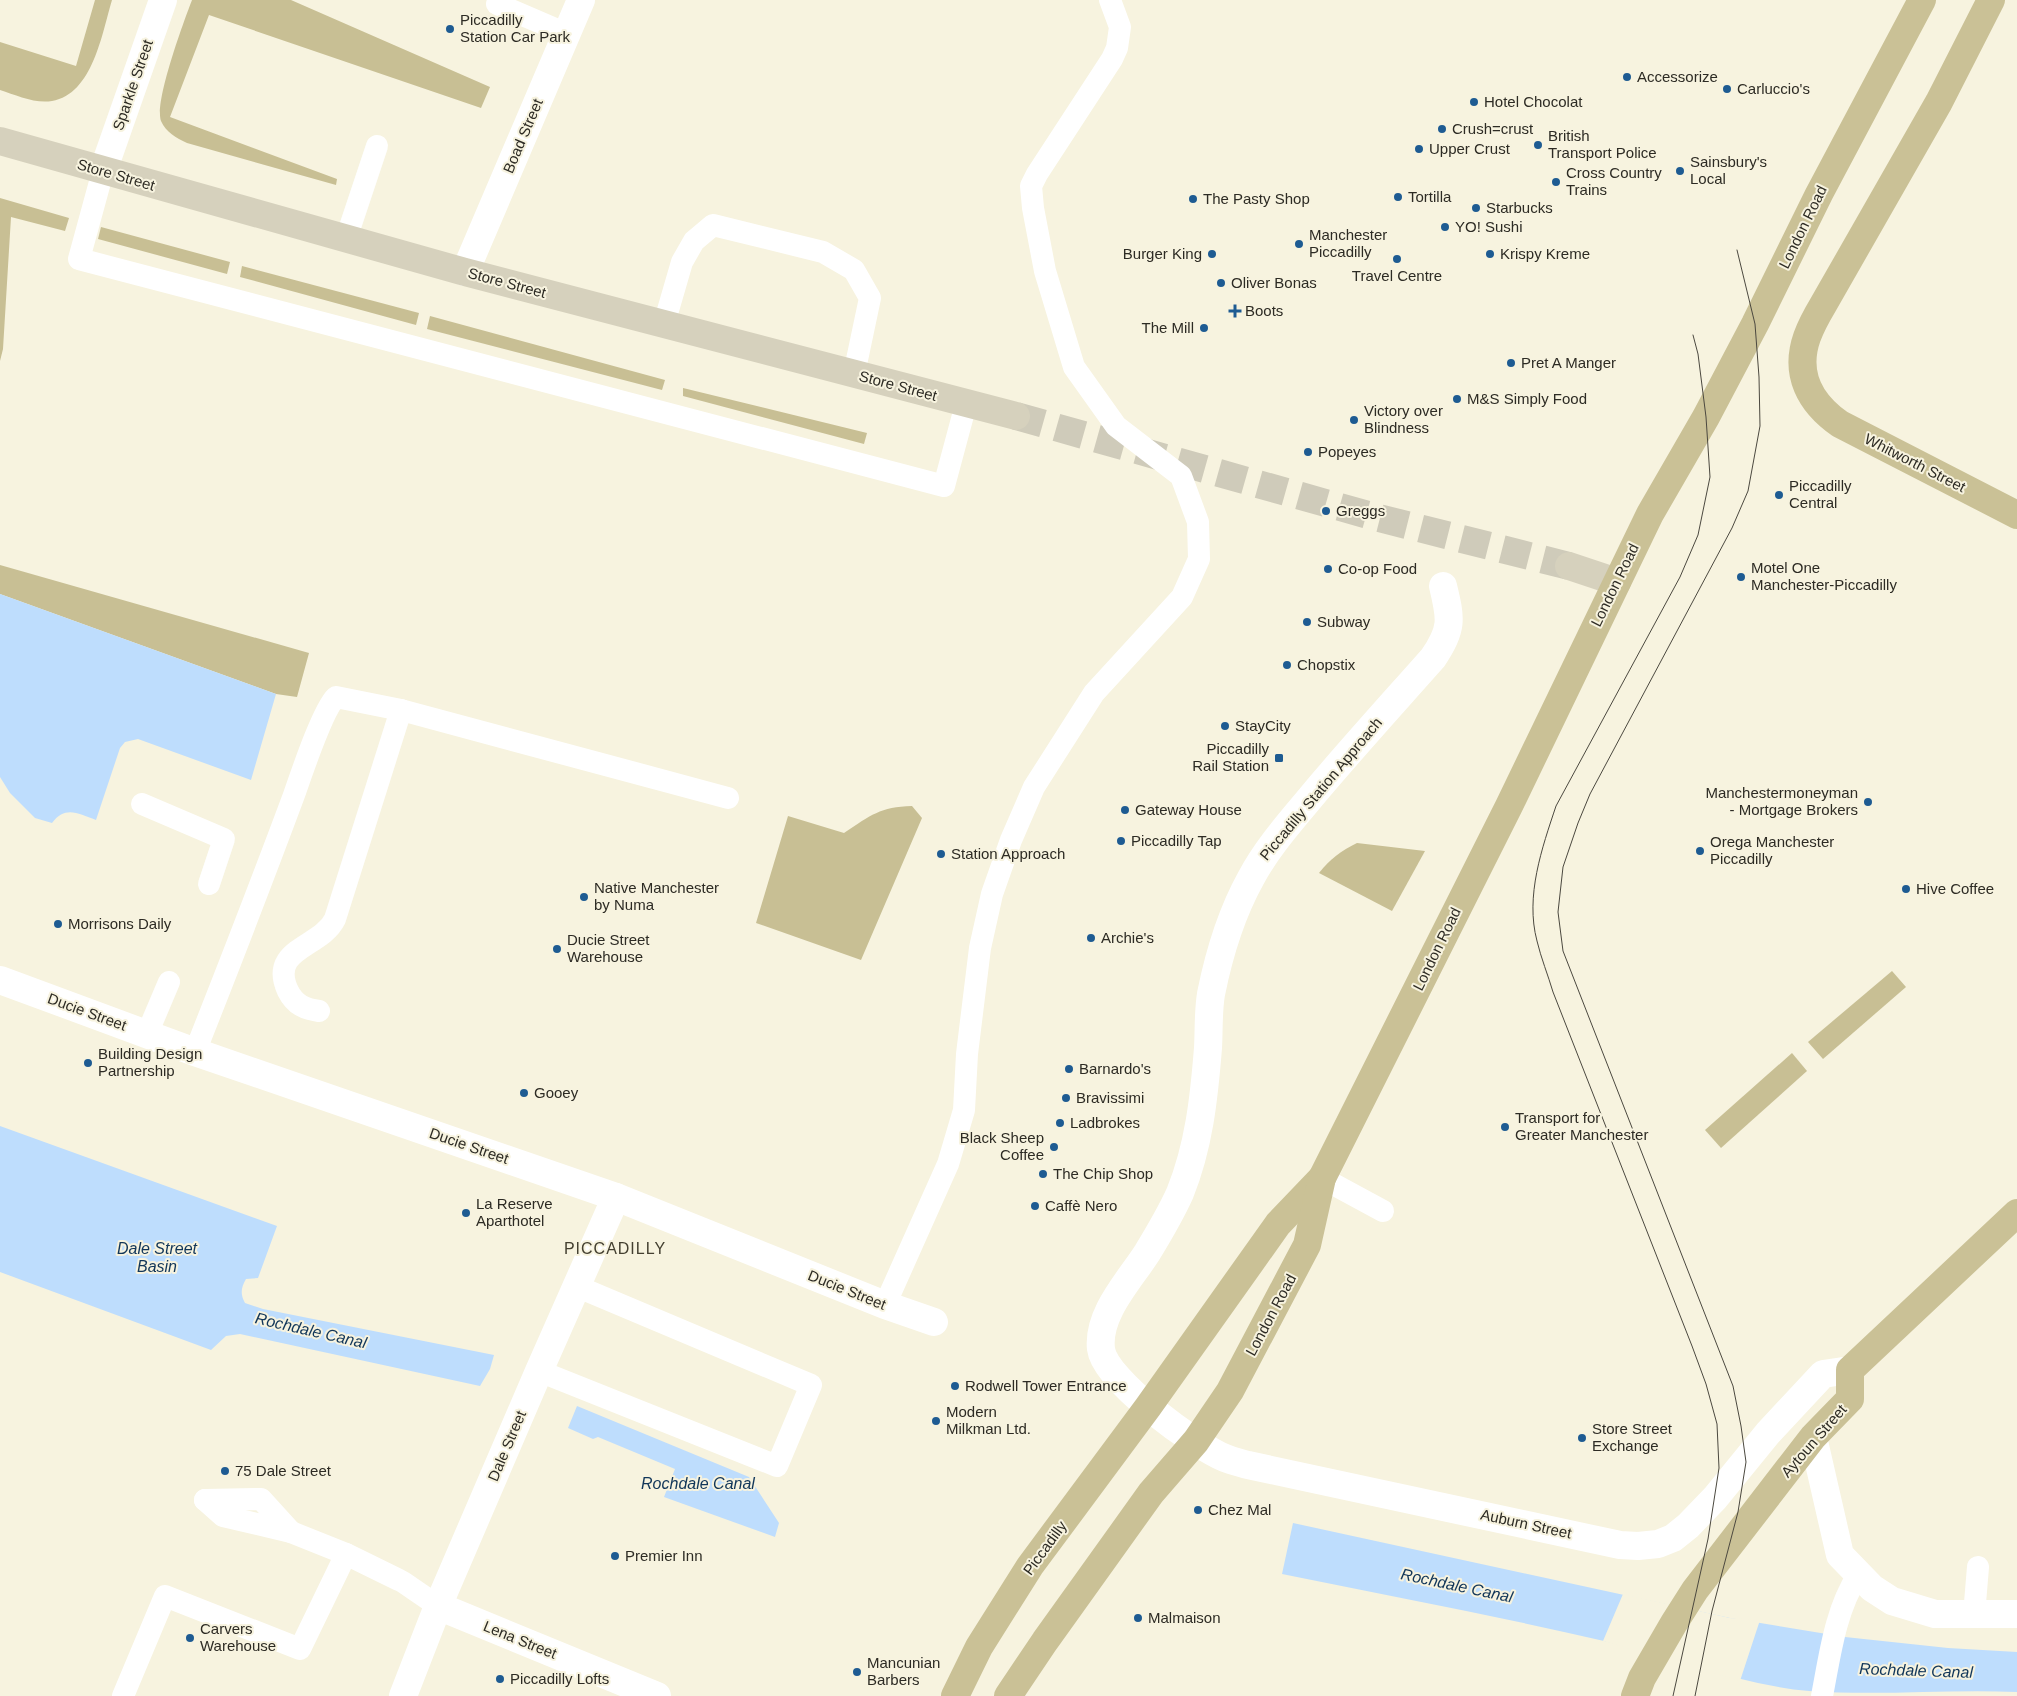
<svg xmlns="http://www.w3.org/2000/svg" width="2017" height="1696" font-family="Helvetica,sans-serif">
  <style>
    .green { fill: #c8bf94 }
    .water { fill: #beddfd }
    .pier { fill: #f7f3df }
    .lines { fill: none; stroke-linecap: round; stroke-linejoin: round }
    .secondary-tunnel { stroke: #cfcbba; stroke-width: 28; stroke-dasharray: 28 14; stroke-linecap: butt }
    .lane { stroke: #fff; stroke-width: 22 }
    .street { stroke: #fff; stroke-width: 28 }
    .secondary { stroke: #d6d1bd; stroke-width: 28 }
    .primary { stroke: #cac196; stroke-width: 28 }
    .tram { stroke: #4b483f; stroke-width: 1 }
    .poi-dot { fill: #1e5b92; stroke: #f7f3df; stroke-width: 2 }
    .labels { text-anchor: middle; stroke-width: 4; stroke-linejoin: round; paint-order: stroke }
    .poi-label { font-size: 15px; fill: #2d2b24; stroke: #f7f3df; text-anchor: start }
    .street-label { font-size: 15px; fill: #2d2b24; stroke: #f7f3df }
    .water-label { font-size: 16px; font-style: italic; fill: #113659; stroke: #f7f3df }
    .neighbourhood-label { font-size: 16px; letter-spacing: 1px; fill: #444031; stroke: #f7f3df }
  </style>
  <rect width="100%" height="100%" fill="#f7f3df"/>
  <g class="green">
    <path d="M95 0H112C102 33 93 94 52 101 35 104 16 95 0 90V42L76 66Z"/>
    <path d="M192 0H291L490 87 481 108 209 15 170 117 337 179 336 185 187 143C176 138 166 132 161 121 154 102 184 21 192 0Z"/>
    <polygon points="0,198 69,218 65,231 11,217 3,349 0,361"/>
    <polygon points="101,227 230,262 227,274 98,239"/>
    <polygon points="242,266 419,313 416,325 240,277"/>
    <polygon points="430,316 665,380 662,390 427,329"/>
    <polygon points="683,388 867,433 864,444 683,396"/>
    <polygon points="0,565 309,653 297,697 276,694 0,594"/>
    <path d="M912 806 922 818 861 960 756 923 788 816 844 833C871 815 880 807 912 806Z"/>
    <path d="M1357 843 1425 851 1392 911 1319 873C1330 859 1341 851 1357 843Z"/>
    <polygon points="1892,971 1906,987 1823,1059 1808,1042"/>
    <polygon points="1792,1053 1807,1071 1721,1148 1705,1130"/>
  </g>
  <g class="water">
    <path d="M0 594 276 694 251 780 138 739 125 742 120 748 96 820C78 814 66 805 52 823L35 818 10 793 0 777Z"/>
    <path d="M0 1126 277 1226 258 1278 246 1279C241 1288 240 1294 245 1303L263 1309 494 1355 490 1369 480 1386 240 1334 226 1336 211 1350 0 1272Z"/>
    <polygon points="577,1406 749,1477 779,1523 775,1537 664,1497 675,1469 598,1437 593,1439 568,1428"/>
    <path d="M1293 1523 1730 1618 1845 1637 1948 1648 2017 1652V1692C1948 1689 1879 1696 1809 1691 1741 1685 1671 1657 1604 1641 1497 1616 1389 1596 1282 1574Z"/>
  </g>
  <polygon class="pier" points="1623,1594 1730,1618 1760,1620 1740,1681 1603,1641"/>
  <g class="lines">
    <polyline class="secondary-tunnel" points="1016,416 1379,518 1569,566"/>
    <g class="lane">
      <polyline points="497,4 567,34"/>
      <polyline points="103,171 79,259 944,486 966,404"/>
      <polyline points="346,239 377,146"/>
      <polyline points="664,324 682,262 694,241 713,225 823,252 854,270 870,298 854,374"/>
      <polyline points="142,804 224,839 209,884"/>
      <path d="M319 1011C305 1009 295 1005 288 991 268 948 321 948 335 919L401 710"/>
      <polyline points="147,1034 169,982"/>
      <path d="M195 1052C229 966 262 881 294 795 301 775 323 709 336 697L401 710 728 798"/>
      <polyline points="1322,1178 1383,1211"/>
      <polyline points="885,1305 948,1164 964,1110 967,1054 980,948 992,894 1011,840 1034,787 1094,693 1182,597 1199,559 1198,522 1181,476 1116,426 1074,367 1045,271 1033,208 1031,186 1037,174 1112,59 1117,48 1120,27 1110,0"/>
      <polyline points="539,1371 777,1466 811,1385 576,1286"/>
      <polyline points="205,1500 223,1516 291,1532 346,1554 399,1580"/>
      <polyline points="205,1500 261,1499 291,1532"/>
      <polyline points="403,1582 438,1606"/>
      <polyline points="1974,1615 1978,1567"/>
      <polyline points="123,1696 165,1596 300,1649 346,1554"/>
      <path d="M1822 1696C1830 1655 1835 1611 1858 1575"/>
    </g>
    <g class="street">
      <polyline points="103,171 163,0"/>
      <polyline points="465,272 581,0"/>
      <path d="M1443 586C1451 619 1453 629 1433 658 1394 702 1354 746 1316 791 1293 819 1268 846 1251 878 1231 914 1219 954 1211 994 1208 1012 1209 1031 1208 1048 1204 1098 1199 1146 1180 1193 1171 1213 1158 1235 1147 1253 1129 1281 1097 1314 1101 1349 1105 1381 1196 1446 1225 1458 1232 1461 1241 1463 1248 1465L1620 1545 1638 1546 1658 1544 1673 1538 1688 1526 1715 1498 1768 1433 1823 1374 1850 1370"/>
      <polyline points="0,980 195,1052 616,1197 885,1305 934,1322"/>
      <polyline points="1813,1437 1840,1555 1872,1588 1892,1601 1935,1614 2017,1614"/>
      <polyline points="438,1606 657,1696"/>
      <polyline points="403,1696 438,1606 539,1371 616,1197"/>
    </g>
    <g class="secondary">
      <polyline points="0,141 465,272 1016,416"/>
      <polyline points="1569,566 1617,582"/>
    </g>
    <g class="primary">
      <path d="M1991 0 1939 102 1823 305C1817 315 1811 326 1807 337 1794 374 1810 403 1840 424L2017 515"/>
      <polyline points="955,1696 979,1647 1030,1566 1148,1407 1278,1224 1322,1178"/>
      <polyline points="1008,1696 1045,1641 1151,1493 1196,1441 1230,1391 1307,1245 1322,1178 1509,806 1650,514 1706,417 1755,324 1819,194 1922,0"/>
      <polyline points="1635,1696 1642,1678 1674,1623 1695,1590 1813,1437 1850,1399 1850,1370 2017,1213"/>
    </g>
    <g class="tram">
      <path d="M1673 1696 1708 1539 1719 1468 1717 1424 1706 1384 1692 1346 1553 992C1548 975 1541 958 1537 941 1525 896 1542 848 1556 806L1680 577 1698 535 1710 477 1706 417 1698 354 1693 335"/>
      <polyline points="1695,1696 1712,1611 1738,1512 1746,1462 1741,1426 1733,1386 1563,951 1558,912 1563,867 1578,823 1590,794 1732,528 1748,491 1760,426 1759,377 1755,324 1737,250"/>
    </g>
  </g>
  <g class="poi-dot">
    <circle cx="450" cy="29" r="5"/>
    <circle cx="1627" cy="77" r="5"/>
    <circle cx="1727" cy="89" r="5"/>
    <circle cx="1474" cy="102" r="5"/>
    <circle cx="1442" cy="129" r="5"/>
    <circle cx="1538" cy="145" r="5"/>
    <circle cx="1419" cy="149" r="5"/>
    <circle cx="1680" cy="171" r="5"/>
    <circle cx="1556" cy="182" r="5"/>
    <circle cx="1398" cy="197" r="5"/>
    <circle cx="1193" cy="199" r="5"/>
    <circle cx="1476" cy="208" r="5"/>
    <circle cx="1445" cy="227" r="5"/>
    <circle cx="1299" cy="244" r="5"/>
    <circle cx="1212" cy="254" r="5"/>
    <circle cx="1490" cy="254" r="5"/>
    <circle cx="1397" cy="259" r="5"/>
    <circle cx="1221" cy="283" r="5"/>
    <path d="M1232.5 303.5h5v5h5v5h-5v5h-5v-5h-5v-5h5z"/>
    <circle cx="1204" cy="328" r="5"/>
    <circle cx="1511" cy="363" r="5"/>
    <circle cx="1457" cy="399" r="5"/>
    <circle cx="1354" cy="420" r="5"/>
    <circle cx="1308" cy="452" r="5"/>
    <circle cx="1779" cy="495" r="5"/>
    <circle cx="1326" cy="511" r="5"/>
    <circle cx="1328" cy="569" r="5"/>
    <circle cx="1741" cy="577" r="5"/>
    <circle cx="1307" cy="622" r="5"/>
    <circle cx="1287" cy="665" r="5"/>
    <circle cx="1225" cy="726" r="5"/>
    <rect x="1274" y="753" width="10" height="10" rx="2.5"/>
    <circle cx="1868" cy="802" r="5"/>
    <circle cx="1125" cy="810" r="5"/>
    <circle cx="1121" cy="841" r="5"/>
    <circle cx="1700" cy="851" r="5"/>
    <circle cx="941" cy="854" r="5"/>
    <circle cx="1906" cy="889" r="5"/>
    <circle cx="584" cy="897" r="5"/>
    <circle cx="58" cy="924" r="5"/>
    <circle cx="1091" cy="938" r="5"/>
    <circle cx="557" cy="949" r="5"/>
    <circle cx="88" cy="1063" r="5"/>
    <circle cx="1069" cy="1069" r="5"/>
    <circle cx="524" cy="1093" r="5"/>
    <circle cx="1066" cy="1098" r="5"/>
    <circle cx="1060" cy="1123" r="5"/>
    <circle cx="1505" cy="1127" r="5"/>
    <circle cx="1054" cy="1147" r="5"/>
    <circle cx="1043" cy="1174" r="5"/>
    <circle cx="1035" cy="1206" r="5"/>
    <circle cx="466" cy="1213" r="5"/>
    <circle cx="955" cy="1386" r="5"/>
    <circle cx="936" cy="1421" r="5"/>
    <circle cx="1582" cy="1438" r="5"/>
    <circle cx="225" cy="1471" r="5"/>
    <circle cx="1198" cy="1510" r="5"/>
    <circle cx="615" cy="1556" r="5"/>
    <circle cx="1138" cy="1618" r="5"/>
    <circle cx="190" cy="1638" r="5"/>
    <circle cx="857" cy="1672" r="5"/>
    <circle cx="500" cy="1679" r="5"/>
  </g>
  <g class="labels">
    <g class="poi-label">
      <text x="460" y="25">Piccadilly<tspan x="460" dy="17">Station Car Park</tspan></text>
      <text x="1637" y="82">Accessorize</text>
      <text x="1737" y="94">Carluccio's</text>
      <text x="1484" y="107">Hotel Chocolat</text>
      <text x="1452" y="134">Crush=crust</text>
      <text x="1548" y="141">British<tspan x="1548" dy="17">Transport Police</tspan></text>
      <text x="1429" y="154">Upper Crust</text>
      <text x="1690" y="167">Sainsbury's<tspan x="1690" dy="17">Local</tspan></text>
      <text x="1566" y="178">Cross Country<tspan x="1566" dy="17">Trains</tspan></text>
      <text x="1408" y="202">Tortilla</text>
      <text x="1203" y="204">The Pasty Shop</text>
      <text x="1486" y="213">Starbucks</text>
      <text x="1455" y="232">YO! Sushi</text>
      <text x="1309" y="240">Manchester<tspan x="1309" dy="17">Piccadilly</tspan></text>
      <text x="1202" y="259" text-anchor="end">Burger King</text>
      <text x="1500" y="259">Krispy Kreme</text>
      <text x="1397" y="281" text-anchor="middle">Travel Centre</text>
      <text x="1231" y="288">Oliver Bonas</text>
      <text x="1245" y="316">Boots</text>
      <text x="1194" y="333" text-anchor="end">The Mill</text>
      <text x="1521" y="368">Pret A Manger</text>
      <text x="1467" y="404">M&amp;S Simply Food</text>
      <text x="1364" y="416">Victory over<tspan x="1364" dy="17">Blindness</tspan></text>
      <text x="1318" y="457">Popeyes</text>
      <text x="1789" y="491">Piccadilly<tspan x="1789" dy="17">Central</tspan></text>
      <text x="1336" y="516">Greggs</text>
      <text x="1751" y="573">Motel One<tspan x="1751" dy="17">Manchester-Piccadilly</tspan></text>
      <text x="1338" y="574">Co-op Food</text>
      <text x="1317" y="627">Subway</text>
      <text x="1297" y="670">Chopstix</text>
      <text x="1235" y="731">StayCity</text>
      <text x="1269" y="754" text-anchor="end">Piccadilly<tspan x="1269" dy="17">Rail Station</tspan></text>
      <text x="1858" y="798" text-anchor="end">Manchestermoneyman<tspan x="1858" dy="17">- Mortgage Brokers</tspan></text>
      <text x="1135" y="815">Gateway House</text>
      <text x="1131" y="846">Piccadilly Tap</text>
      <text x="1710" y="847">Orega Manchester<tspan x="1710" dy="17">Piccadilly</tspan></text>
      <text x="951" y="859">Station Approach</text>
      <text x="594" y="893">Native Manchester<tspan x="594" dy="17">by Numa</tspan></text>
      <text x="1916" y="894">Hive Coffee</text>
      <text x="68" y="929">Morrisons Daily</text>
      <text x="1101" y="943">Archie's</text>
      <text x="567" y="945">Ducie Street<tspan x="567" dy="17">Warehouse</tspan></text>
      <text x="98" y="1059">Building Design<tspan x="98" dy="17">Partnership</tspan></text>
      <text x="1079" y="1074">Barnardo's</text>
      <text x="534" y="1098">Gooey</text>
      <text x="1076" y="1103">Bravissimi</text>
      <text x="1515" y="1123">Transport for<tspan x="1515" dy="17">Greater Manchester</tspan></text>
      <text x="1070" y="1128">Ladbrokes</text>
      <text x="1044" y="1143" text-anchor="end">Black Sheep<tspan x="1044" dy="17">Coffee</tspan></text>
      <text x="1053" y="1179">The Chip Shop</text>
      <text x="476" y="1209">La Reserve<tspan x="476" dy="17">Aparthotel</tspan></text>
      <text x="1045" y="1211">Caffè Nero</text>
      <text x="965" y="1391">Rodwell Tower Entrance</text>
      <text x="946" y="1417">Modern<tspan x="946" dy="17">Milkman Ltd.</tspan></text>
      <text x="1592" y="1434">Store Street<tspan x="1592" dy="17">Exchange</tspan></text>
      <text x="235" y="1476">75 Dale Street</text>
      <text x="1208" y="1515">Chez Mal</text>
      <text x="625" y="1561">Premier Inn</text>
      <text x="1148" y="1623">Malmaison</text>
      <text x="200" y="1634">Carvers<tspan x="200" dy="17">Warehouse</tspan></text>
      <text x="867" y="1668">Mancunian<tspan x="867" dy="17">Barbers</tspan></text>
      <text x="510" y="1684">Piccadilly Lofts</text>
    </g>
    <g class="street-label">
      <text transform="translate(133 85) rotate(-71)" y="5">Sparkle Street</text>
      <text transform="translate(523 136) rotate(-67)" y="5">Boad Street</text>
      <text transform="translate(116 175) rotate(16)" y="5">Store Street</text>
      <text transform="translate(1803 227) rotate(-64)" y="5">London Road</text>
      <text transform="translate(507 283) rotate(15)" y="5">Store Street</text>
      <text transform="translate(898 386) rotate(15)" y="5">Store Street</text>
      <text transform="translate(1915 463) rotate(27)" y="5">Whitworth Street</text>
      <text transform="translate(1615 585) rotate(-64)" y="5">London Road</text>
      <text transform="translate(1321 789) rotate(-50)" y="5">Piccadilly Station Approach</text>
      <text transform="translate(1437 949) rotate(-64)" y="5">London Road</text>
      <text transform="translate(87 1012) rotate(20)" y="5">Ducie Street</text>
      <text transform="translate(469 1146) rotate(19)" y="5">Ducie Street</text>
      <text transform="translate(847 1290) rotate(22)" y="5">Ducie Street</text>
      <text transform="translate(1271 1315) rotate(-62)" y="5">London Road</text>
      <text transform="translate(1814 1441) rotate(-49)" y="5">Aytoun Street</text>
      <text transform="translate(507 1446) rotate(-67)" y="5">Dale Street</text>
      <text transform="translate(1526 1524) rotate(12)" y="5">Auburn Street</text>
      <text transform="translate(1045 1548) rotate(-54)" y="5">Piccadilly</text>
      <text transform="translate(520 1640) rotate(22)" y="5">Lena Street</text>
    </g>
    <g class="water-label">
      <text x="157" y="1254">Dale Street<tspan x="157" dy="18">Basin</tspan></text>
      <text transform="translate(311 1330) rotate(13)" y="6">Rochdale Canal</text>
      <text x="698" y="1489">Rochdale Canal</text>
      <text transform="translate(1457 1585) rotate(12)" y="6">Rochdale Canal</text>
      <text transform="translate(1916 1670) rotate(2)" y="6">Rochdale Canal</text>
    </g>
    <g class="neighbourhood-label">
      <text x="615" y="1254">PICCADILLY</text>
    </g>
  </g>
</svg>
